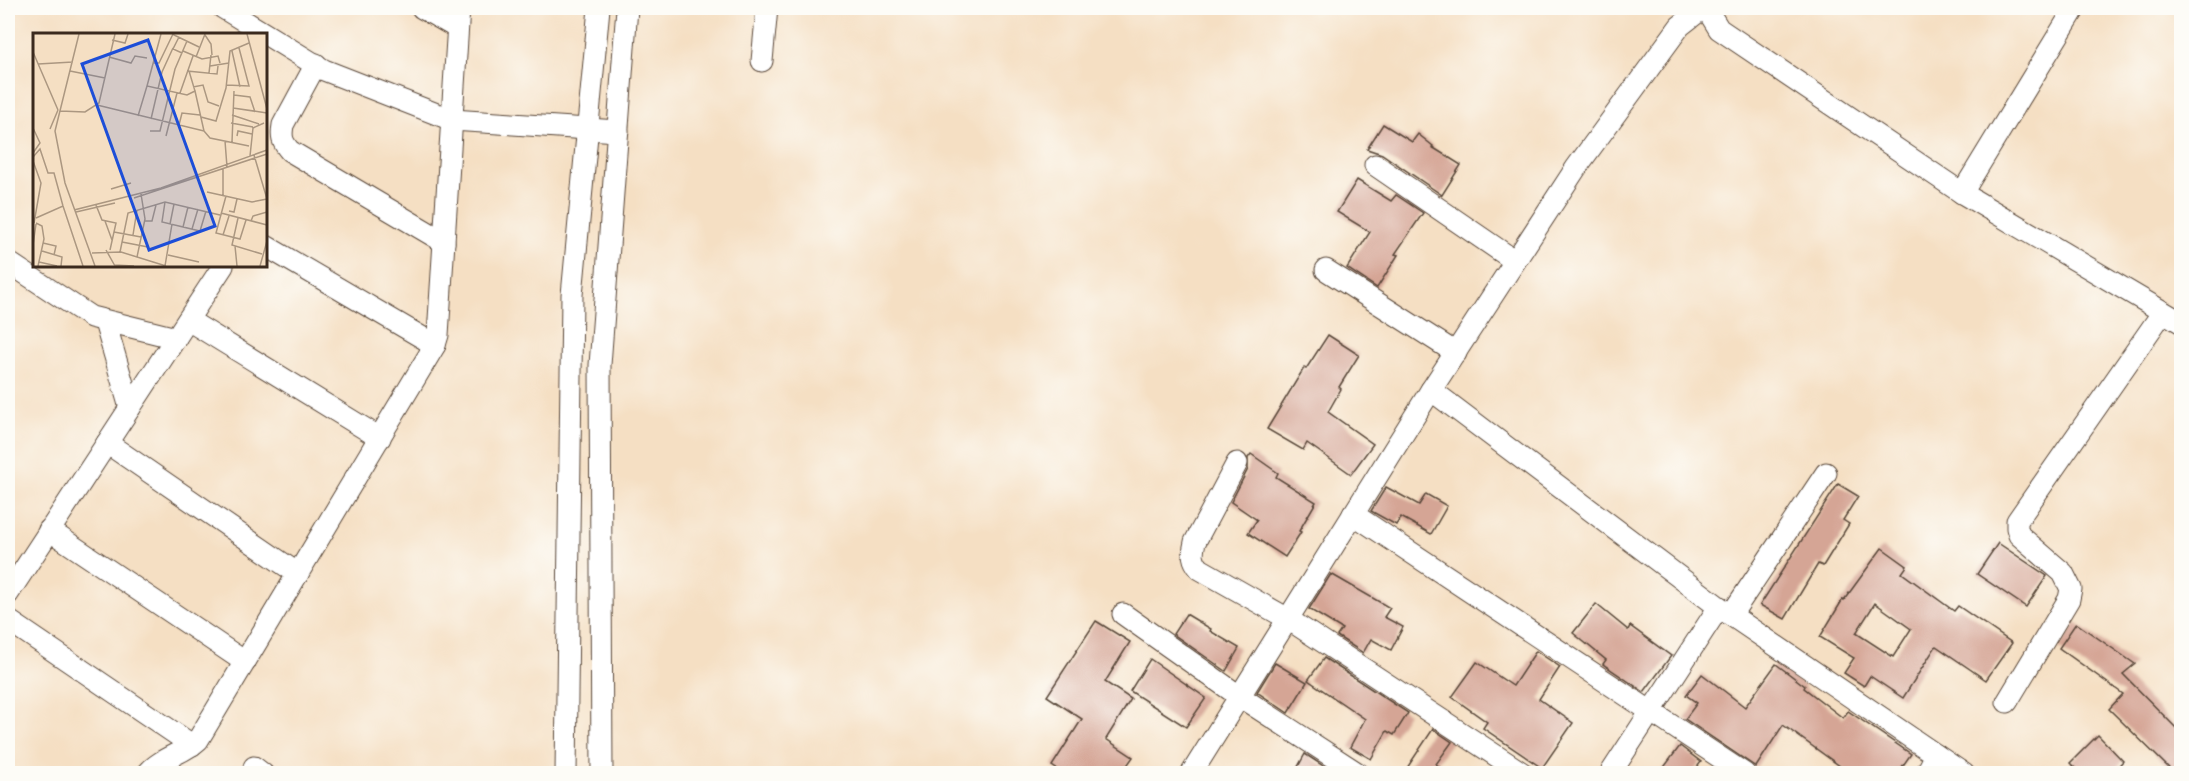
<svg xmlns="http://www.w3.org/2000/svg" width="2189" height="781" font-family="Vollkorn,serif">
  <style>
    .building { fill: #d5a595; fill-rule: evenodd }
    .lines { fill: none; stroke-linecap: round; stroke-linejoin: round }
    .minor-casing { stroke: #574537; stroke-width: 23 }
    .minor { stroke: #fff; stroke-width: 21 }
    .inset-road { fill: none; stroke: #ab9781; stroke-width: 1.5 }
    .view { fill: #1d4ed8; fill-opacity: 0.15; stroke: #1d4ed8; stroke-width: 3 }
    .inset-edge { fill: none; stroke: #3b2a1e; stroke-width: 3 }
  </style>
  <rect width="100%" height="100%" fill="#fdfcf7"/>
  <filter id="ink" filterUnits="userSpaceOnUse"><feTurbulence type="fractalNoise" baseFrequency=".0167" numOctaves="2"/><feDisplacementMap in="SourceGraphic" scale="12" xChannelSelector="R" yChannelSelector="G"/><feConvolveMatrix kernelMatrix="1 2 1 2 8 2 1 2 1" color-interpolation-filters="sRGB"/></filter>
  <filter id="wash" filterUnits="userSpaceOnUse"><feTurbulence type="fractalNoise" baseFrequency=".008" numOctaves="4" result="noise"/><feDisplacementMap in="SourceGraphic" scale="24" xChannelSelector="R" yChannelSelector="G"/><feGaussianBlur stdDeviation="1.35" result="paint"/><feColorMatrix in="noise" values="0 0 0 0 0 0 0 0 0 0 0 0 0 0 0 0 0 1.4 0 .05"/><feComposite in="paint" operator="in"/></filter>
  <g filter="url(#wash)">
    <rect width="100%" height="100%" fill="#f5dfc3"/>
    <g id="blocks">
      <g class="building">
        <polygon points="1383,124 1412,142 1418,134 1433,146 1432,147 1461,165 1442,195 1382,154 1367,149"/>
        <polygon points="1357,180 1391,201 1396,195 1423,213 1395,254 1398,255 1377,288 1347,268 1370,232 1337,212"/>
        <polygon points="1328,335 1359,355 1339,387 1341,389 1328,412 1373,444 1351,474 1307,443 1303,450 1267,429 1304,368 1306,369"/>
        <polygon points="1251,454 1278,473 1276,477 1316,502 1299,531 1301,532 1285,557 1248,533 1257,520 1231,502 1248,469 1248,458"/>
        <polygon points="1838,484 1858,496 1843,520 1849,524 1823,566 1818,564 1785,619 1760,605"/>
        <polygon points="1386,487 1419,505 1426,494 1447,506 1431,534 1401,517 1396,525 1371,511"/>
        <polygon points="1998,543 2047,576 2026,607 1977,574"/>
        <path d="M1882 548 1907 566 1902 573 1954 611 1958 606 2012 643 1986 680 1936 646 1903 698 1870 676 1864 686 1844 673 1854 658 1820 637 1843 599 1844 600ZM1875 603 1911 629 1893 657 1856 633Z"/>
        <polygon points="1331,574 1390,608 1384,617 1403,627 1391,650 1371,639 1363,653 1337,636 1342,629 1309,609"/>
        <polygon points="1596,604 1628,630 1630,626 1671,656 1644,692 1603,664 1606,660 1573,633"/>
        <polygon points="1186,614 1211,629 1210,631 1239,648 1226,671 1173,634"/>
        <polygon points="1096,621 1130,642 1105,682 1131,699 1106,739 1133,757 1121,774 1064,774 1052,766 1082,719 1047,696"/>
        <polygon points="2076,623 2135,664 2123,674 2181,733 2181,765 2174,773 2109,709 2123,694 2059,648"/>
        <polygon points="1536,651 1560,667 1539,699 1573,723 1542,768 1483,728 1487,722 1452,697 1477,662 1513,686"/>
        <polygon points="1324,658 1408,713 1394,735 1387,731 1371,759 1350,747 1365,719 1308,680"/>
        <polygon points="1150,659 1206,698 1186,727 1130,691"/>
        <polygon points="1275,663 1307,682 1288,713 1257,692"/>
        <polygon points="1776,664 1805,686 1804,688 1843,718 1848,711 1911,754 1897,774 1851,774 1783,725 1756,767 1685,719 1697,703 1686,695 1702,674 1745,707"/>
        <polygon points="1433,729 1452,742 1436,764 1448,774 1403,774"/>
        <polygon points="2098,735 2123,761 2111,774 2081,774 2070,763"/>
        <polygon points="1680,746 1701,762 1692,774 1659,774"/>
        <polygon points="1305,754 1328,769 1326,774 1294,774"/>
      </g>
    </g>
  </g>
  <g filter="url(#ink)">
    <use href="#blocks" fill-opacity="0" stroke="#574537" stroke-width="1.5"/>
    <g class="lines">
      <g class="minor-casing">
        <g id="minor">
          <polyline points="223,8 324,70 452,120 618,131"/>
          <polyline points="422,8 457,28"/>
          <polyline points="1706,8 1719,29 1962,193 2182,323"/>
          <polyline points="762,61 767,8"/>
          <path d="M316 64 283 125C281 137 282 142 290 151L444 242"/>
          <polyline points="1375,165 1515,261"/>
          <polyline points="1962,193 2075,8"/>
          <polyline points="266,246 435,345"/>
          <polyline points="8,262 91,317 176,338"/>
          <polyline points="1326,270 1456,353"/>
          <polyline points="188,320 380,438"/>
          <polyline points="105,322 130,408"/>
          <polyline points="1431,390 1719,607"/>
          <polyline points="107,443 298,574"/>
          <path d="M1237 463 1195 542C1192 554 1192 560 1200 569L1288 619 1524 774"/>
          <polyline points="1353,514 1745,774"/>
          <polyline points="49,530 245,662"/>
          <polyline points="8,594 223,266"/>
          <polyline points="1123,614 1239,696 1359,774"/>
          <polyline points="1731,615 1826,473"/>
          <polyline points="8,620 192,745"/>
          <polyline points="2007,702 2069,599 2071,589 2063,573 2019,535 2017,528 2017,521 2163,312"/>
          <polyline points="254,767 263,774"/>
          <path d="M147 774C161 757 183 754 198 740L435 345 438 335 459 8"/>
          <polyline points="566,774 572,295 599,8"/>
          <polyline points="602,774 600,365 627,8"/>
          <polyline points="1191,774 1431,390 1576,168 1680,26 1703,8"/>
          <polyline points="1610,774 1719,607 1964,774"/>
          <polyline points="1926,774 1936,755"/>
        </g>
      </g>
      <use href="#minor" class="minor"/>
    </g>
  </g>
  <g transform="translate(33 33)">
    <rect width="234" height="234" fill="#f5dfc3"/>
    <path class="inset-road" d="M46 1 22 98 32 150 62 233M128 1 114 53 154 62 162 58 156 38M139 1 166 14M214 1 234 76M172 2 178 11 179 22M146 4 140 16 149 20M79 7 92 10 95 1M150 18 169 26 185 23 187 30M199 18 207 54M0 19 25 77M76 24 98 30 102 23 114 25M163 24 172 1M120 30H126L140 1M5 31 40 29M177 33 196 30M37 38 72 45M154 38 184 41 185 33M176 40 178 22M193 52 216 53 206 15M160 54 170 52 175 69 186 73M147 60 160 23M201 62 217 64 222 79M64 72 171 98 162 58M200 75 234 80M27 78 52 79 66 70 82 1M199 82 226 91M105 83 114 53M168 84 183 88 193 55 197 18 216 10M118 86 129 39 140 15M198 90 220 94M146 92 149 80 167 82M0 95 7 110 0 120M17 96 25 77M117 98H127L142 36 154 8M171 98 177 105 216 113M133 103 144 60M204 103 205 98 219 101M192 108 194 134M199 109 201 58M221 122 234 166M217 123 220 95 231 90M0 124 7 116 15 140H21L30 173M0 128 8 150 1 190M78 156 98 150M174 159 219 169 234 166M190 163V136M193 163 183 200 207 206 213 187M101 165 234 121M132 169 129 189 167 198 173 178M63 172 69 187 83 190 77 217M41 177 128 155 234 117M196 178 201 179 204 166M43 179 82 170M188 180 234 192M3 185 30 173 50 233M205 185 199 212 229 221M72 188 79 207M112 188H119L123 172M218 188 220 183 234 179M3 190 9 193 11 206 5 233M137 191 141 171M150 194 155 174M159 196 165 176M81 199 108 204M100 202 104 177M190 202 196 183M89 209 115 214M10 210 23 213 21 222M0 212 3 191M202 213 204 233M73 217 82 233M9 218 29 224 28 233M87 219 95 180 132 169 187 182M59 220 88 219 133 233M135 222 166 229M104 224 112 186 108 161M6 229 24 233M81 232 101 233M132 233 139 191M227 233 234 208"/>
    <path class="view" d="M115 7 182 193 116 217 49 31Z"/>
    <rect width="234" height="234" class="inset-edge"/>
  </g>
  <rect width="2189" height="781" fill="none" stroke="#fdfcf7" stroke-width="30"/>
</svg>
